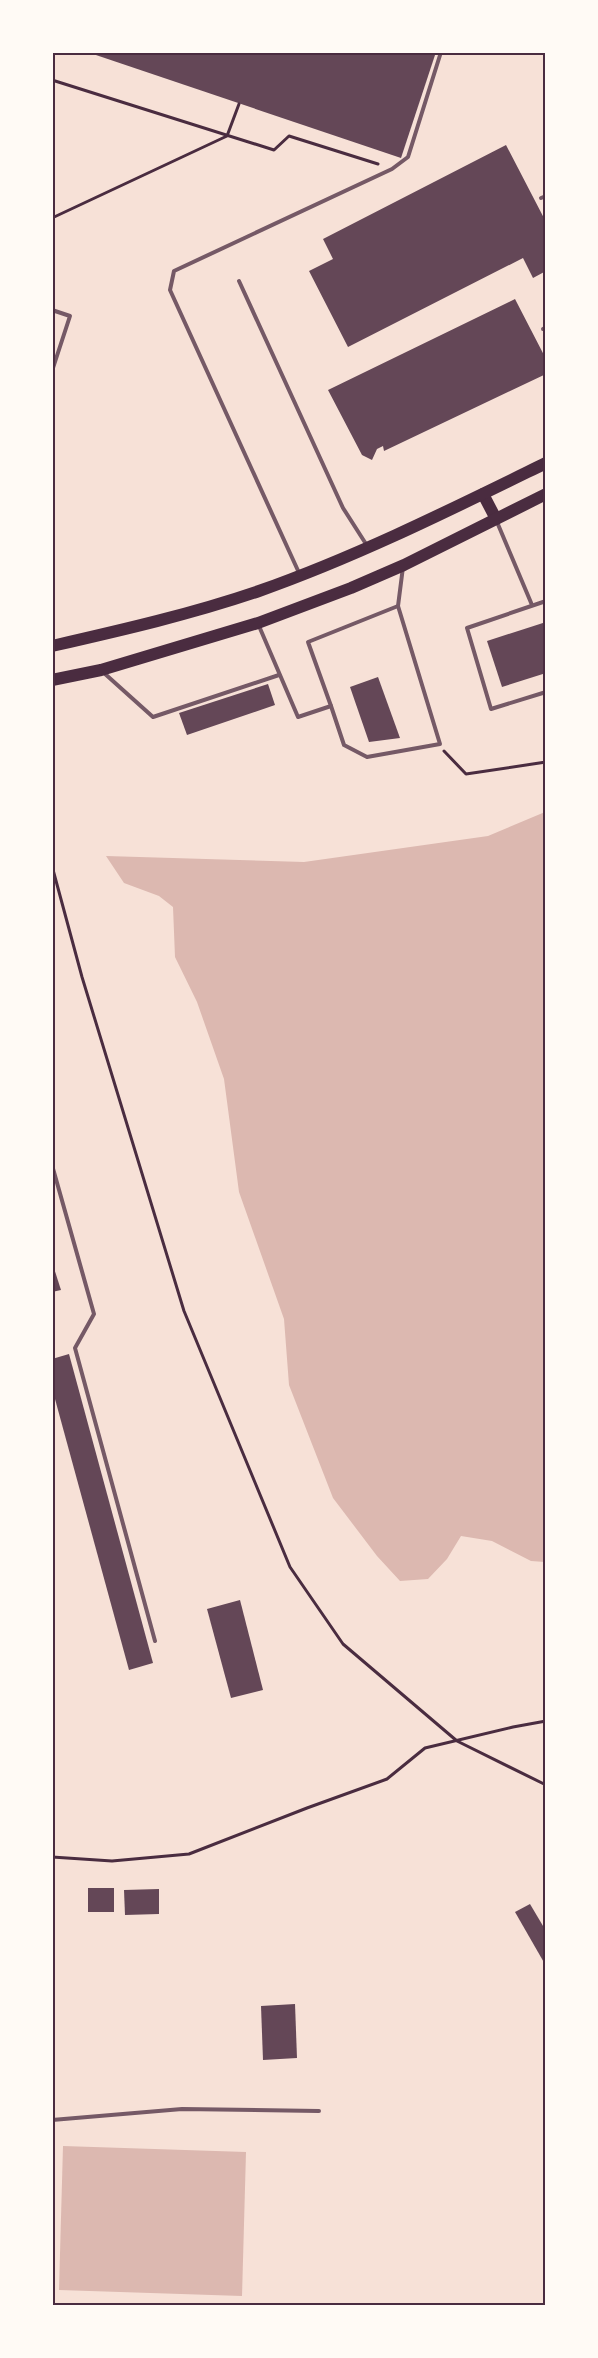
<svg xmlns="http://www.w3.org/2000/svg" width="598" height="2358" font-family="Ubuntu,sans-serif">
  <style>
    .water { fill: #dcb8b0 }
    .building { fill: #644757 }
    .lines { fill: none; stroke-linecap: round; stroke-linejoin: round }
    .path { stroke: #4a2c40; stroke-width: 3 }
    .service { stroke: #755966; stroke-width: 4 }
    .secondary { stroke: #4a2c40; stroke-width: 12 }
    .neatline { fill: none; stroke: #4a2c40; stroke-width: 2 }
  </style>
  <rect width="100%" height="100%" fill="#f7e1d7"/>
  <g class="water">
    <polygon points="545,812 545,1562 531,1561 492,1541 461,1536 447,1559 428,1579 400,1581 377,1556 333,1498 289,1385 284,1319 239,1192 224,1079 197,1002 175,957 173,907 159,896 124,883 106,856 304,862 488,836"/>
    <polygon points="63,2146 246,2152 242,2296 59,2290"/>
  </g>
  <g class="building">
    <polygon points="87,52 436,52 401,158"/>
    <polygon points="506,145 546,222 546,271 533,278 523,258 348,347 309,271 333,259 323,239"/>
    <polygon points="515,299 546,359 546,374 384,451 383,446 377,449 372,460 362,455 328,390"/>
    <polygon points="546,622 546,673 502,687 487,641"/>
    <polygon points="378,677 400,738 369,742 350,687"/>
    <polygon points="268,684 275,705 187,735 179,713"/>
    <polygon points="52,1262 61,1290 52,1292"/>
    <polygon points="69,1354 153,1663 129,1670 52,1388 52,1359"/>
    <polygon points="240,1600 263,1690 231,1698 207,1609"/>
    <rect x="88" y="1888" width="26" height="24"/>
    <polygon points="159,1889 159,1914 125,1915 124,1890"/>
    <polygon points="530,1904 546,1931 546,1966 515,1912"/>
    <polygon points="295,2004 297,2058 263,2060 261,2006"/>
  </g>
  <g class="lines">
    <g class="path">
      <polyline points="52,80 274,150 289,136 378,164"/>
      <polyline points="52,218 227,136 239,104"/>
      <polyline points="444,751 466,774 546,762"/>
      <polyline points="52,866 82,977 184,1311 290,1567 343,1644 457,1741 546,1785"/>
      <polyline points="52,1857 112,1861 189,1854 307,1808 387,1779 425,1748 513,1727 546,1721"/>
    </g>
    <g class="service">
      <polyline points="541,198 546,196"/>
      <polyline points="239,281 343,508 366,544"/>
      <polyline points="52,310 70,316 52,371"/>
      <polyline points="543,329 546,328"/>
      <polyline points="497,522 532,605"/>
      <polyline points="300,575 170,290 174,271 392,169 408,157 441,52"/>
      <polyline points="546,601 467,628 491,709 546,692"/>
      <polyline points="259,626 298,717 331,706 308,642 398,606 403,567"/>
      <polyline points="104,673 153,717 279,675"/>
      <polyline points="331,706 344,745 367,757 440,744 398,606"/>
      <polyline points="52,1165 94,1314 75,1348 155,1641"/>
      <polyline points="52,2120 182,2109 319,2111"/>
    </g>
    <g class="secondary">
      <polyline points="483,494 496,519"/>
      <path d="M52 646C122 630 192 614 259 591 358 556 452 509 546 463"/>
      <polyline points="52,680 101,670 258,623 351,588 404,565 546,494"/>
    </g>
  </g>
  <rect width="598" height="2358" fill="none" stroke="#fffaf5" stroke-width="108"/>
  <rect x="54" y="54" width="490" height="2250" class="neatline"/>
</svg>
